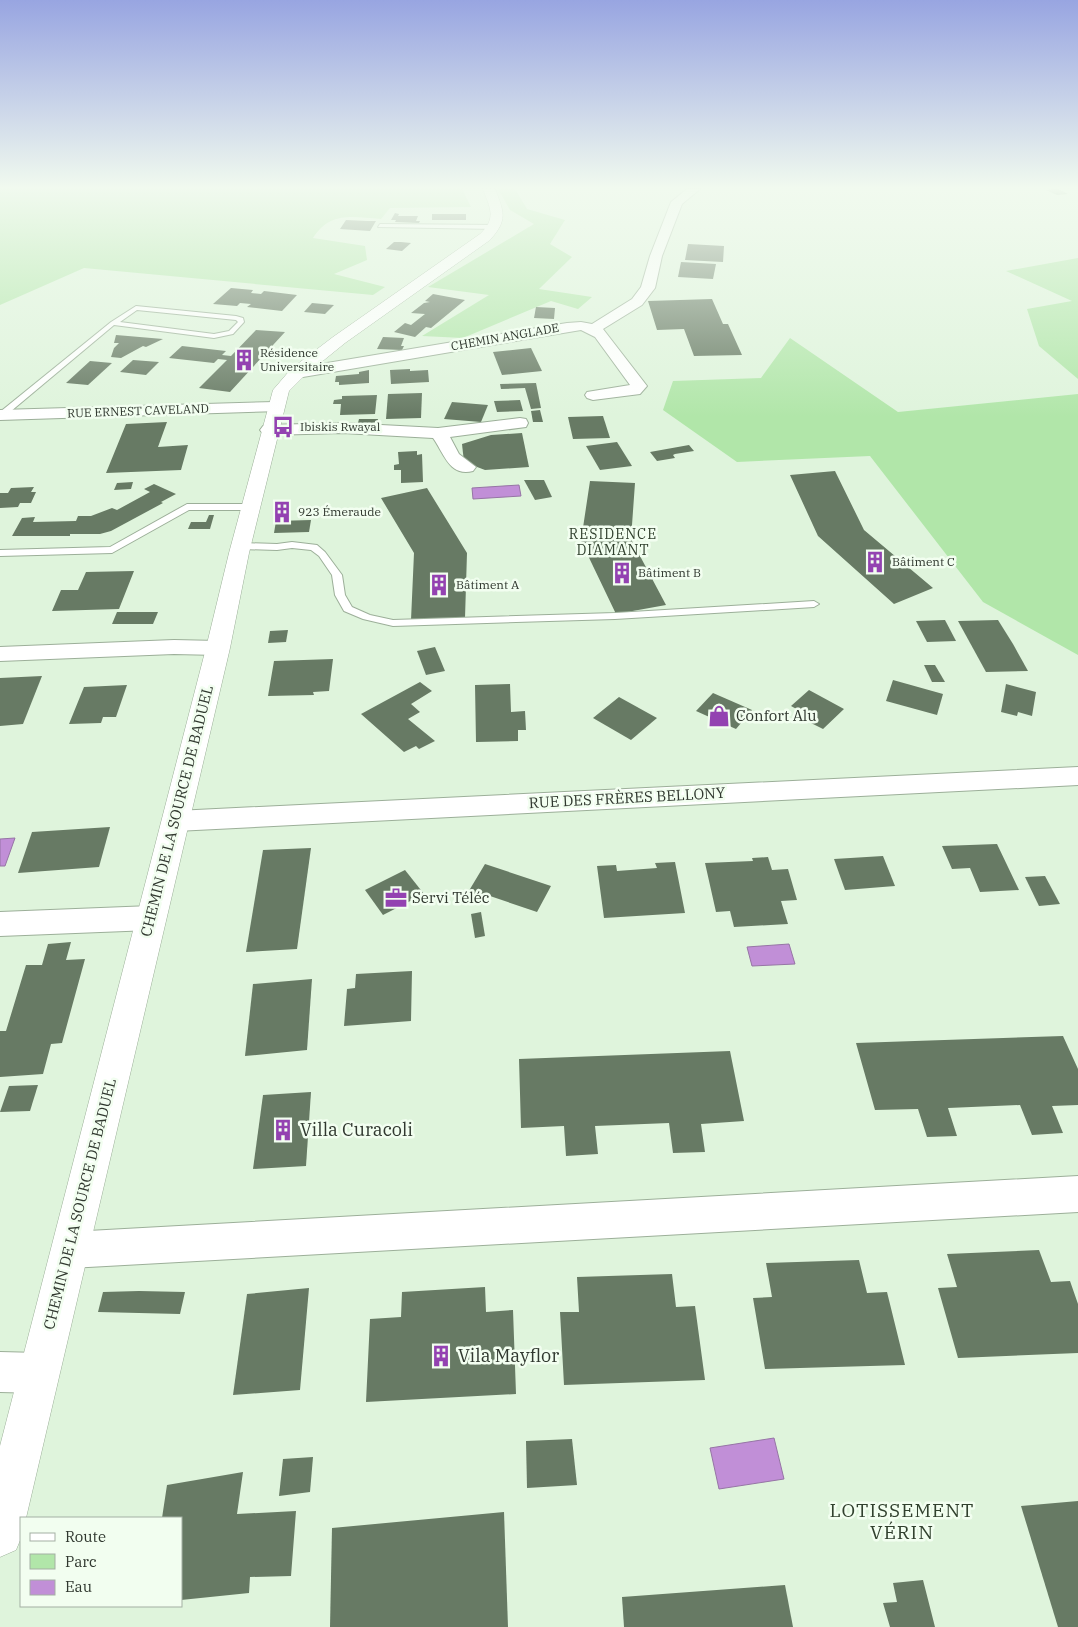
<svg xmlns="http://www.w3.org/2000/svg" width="1078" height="1627" font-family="'IBM Plex Serif',serif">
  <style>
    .green { fill: #b1e6a9 }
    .water { fill: #c18fd7; stroke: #9675a5 }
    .building { fill: #677a64 }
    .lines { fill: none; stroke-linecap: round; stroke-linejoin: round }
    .service-casing { stroke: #9caf99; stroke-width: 2 }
    .minor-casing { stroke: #9caf99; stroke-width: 2 }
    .tertiary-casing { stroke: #9caf99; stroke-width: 1 }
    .service { fill: #fff; fill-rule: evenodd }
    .minor { fill: #fff; fill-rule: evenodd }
    .tertiary { fill: #fff; fill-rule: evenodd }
    .labels { text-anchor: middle; stroke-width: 5; stroke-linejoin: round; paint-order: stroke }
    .far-street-label { font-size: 12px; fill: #30382f; stroke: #f2fef0 }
    .far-poi-label { font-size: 12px; fill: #30382f; stroke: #f2fef0; text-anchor: start }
    .far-neighbourhood-label { font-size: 14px; letter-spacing: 1px; fill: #31412e; stroke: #f2fef0 }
    .poi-label { font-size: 15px; fill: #30382f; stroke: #f2fef0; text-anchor: start }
    .street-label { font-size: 15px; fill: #30382f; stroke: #f2fef0 }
    .near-poi-label { font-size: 18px; fill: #30382f; stroke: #f2fef0; text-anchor: start }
    .near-neighbourhood-label { font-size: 19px; letter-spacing: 1px; fill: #31412e; stroke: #f2fef0 }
  </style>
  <rect width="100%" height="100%" fill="#dff4dc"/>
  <g class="green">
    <path d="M0 189H462L471 207 390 208 381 219C353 217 330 211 313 238L365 246 367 260 334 274 385 287 373 295 84 268 0 305Z"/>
    <polygon points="498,189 515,189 527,209 565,220 550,244 572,257 539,289 592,297 578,309 551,301 463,338 422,336 489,295 428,287 534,224 510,210"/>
    <polygon points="1078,258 1078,379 1039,346 1027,309 1072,301 1006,271"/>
    <polygon points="790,338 898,412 1078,394 1078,655 983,602 870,456 737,462 663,410 673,381 761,378"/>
  </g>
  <g class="water">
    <polygon points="519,485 521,496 473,499 472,488"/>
    <polygon points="15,838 5,866 0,866 0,839"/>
    <polygon points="789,944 795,964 752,966 747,947"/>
    <polygon points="774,1438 784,1479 719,1489 710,1448"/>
  </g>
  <g class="building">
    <polygon points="1058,189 1068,194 1057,195 1046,190"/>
    <polygon points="395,213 399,214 398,216 418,216 416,221 420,221 419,223 395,222 396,220 391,220"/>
    <rect x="432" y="214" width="34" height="6"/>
    <polygon points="346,220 367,221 376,221 370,231 340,229"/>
    <polygon points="394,242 401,242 411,243 402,251 386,249"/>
    <polygon points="688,244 724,246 723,262 685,260"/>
    <polygon points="681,262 716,264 713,279 678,277"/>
    <polygon points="231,288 253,290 251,293 261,294 264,291 297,295 282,311 247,307 251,304 240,303 237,306 213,304"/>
    <polygon points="433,294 465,300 431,328 426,327 415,337 394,332 405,323 411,325 425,314 411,313 424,303 430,302 425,301"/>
    <polygon points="712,299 723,324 728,324 742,355 694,356 684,329 657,330 648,301"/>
    <polygon points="312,303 334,305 325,314 304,312"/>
    <polygon points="536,307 555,308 554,319 534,318"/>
    <polygon points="256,330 285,332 230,392 199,388 227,360 218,359 214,363 169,358 182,346 226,351 222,355 231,356"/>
    <polygon points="116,335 128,336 163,339 146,347 143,346 121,358 111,357 114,348 119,343 114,343"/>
    <polygon points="383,337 404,338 401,346 404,346 402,350 377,349"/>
    <polygon points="531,348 542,371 502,375 493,352"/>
    <polygon points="133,360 159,362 146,375 120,372"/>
    <polygon points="90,361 112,363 88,385 66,383"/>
    <polygon points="410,369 410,371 428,370 429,382 391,384 390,370"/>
    <polygon points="369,370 369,383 339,385 339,382 335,382 336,376 359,374 359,372"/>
    <polygon points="536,383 541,408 531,409 525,388 501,389 500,384"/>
    <polygon points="422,393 421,418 386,419 388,394"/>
    <polygon points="377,395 375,414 340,415 341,404 333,404 334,400 342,399 342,396"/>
    <polygon points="520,400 523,411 497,412 494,401"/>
    <polygon points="452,402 488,405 481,422 444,419"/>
    <polygon points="540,410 543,422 533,422 531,411"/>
    <polygon points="603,416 610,438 573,439 568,417"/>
    <polygon points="359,419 378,419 376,427 357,427"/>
    <polygon points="167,422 158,447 188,445 181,470 106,473 126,424"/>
    <polygon points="522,433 529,467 485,470 464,462 462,444 491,435"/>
    <polygon points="617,442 632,466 600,470 586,446"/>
    <polygon points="689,445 694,451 675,454 673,455 675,458 657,461 650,452"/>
    <polygon points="417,451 417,455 422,454 423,482 401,483 401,470 394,470 394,465 399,464 398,452"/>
    <polygon points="835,471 864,530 933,588 894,604 818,536 790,475"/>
    <polygon points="524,480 544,480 552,497 535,500"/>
    <polygon points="590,481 635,483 631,539 666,605 616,614 581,541"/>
    <polygon points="133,482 131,489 114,490 117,483"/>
    <polygon points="154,484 176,494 161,502 163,503 111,531 100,534 70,534 70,536 12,536 22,518 35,517 33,522 76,521 78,516 91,516 112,508 117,510 150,492 144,489"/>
    <polygon points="34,487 31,492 36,492 31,503 20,503 18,507 0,508 0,493 8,493 11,488"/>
    <polygon points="427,488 467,553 465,618 411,620 414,553 381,498"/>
    <polygon points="209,515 214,515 210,529 188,529 191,522 206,522"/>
    <polygon points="311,520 309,532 274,533 276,521"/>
    <polygon points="134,571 119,609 52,611 61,590 78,590 86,572"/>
    <polygon points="117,612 158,612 153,624 112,624"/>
    <polygon points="945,620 956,641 927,642 916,621"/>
    <polygon points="998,620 1013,644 1028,671 986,672 958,621"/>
    <polygon points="288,630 286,642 268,643 270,631"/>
    <polygon points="435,647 445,671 426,675 417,651"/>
    <polygon points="333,659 329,691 313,692 314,695 268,696 274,661"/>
    <polygon points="924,665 935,665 945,682 932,682"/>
    <polygon points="42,676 23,724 0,726 0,678"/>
    <polygon points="893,680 943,694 937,715 886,701"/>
    <polygon points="420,682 432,691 411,704 420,712 408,719 435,741 419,749 416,746 404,752 361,714"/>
    <polygon points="510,684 511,712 525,711 526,730 518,730 518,741 476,742 475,685"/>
    <polygon points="1006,684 1036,692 1032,716 1018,712 1017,716 1001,712"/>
    <polygon points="127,685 116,717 103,717 101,723 69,724 84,687"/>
    <polygon points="809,690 844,709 823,729 807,721 811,717 791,706"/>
    <polygon points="713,693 752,710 736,729 696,711"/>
    <polygon points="619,697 657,718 631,740 593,718"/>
    <polygon points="110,827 99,867 18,873 32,832"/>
    <polygon points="997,844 1019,890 980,892 970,868 952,869 942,846"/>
    <polygon points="311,848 297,949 246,952 263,850"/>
    <polygon points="883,856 895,886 845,890 834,859"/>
    <polygon points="768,857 772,870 788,869 797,900 781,901 788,924 734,927 730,911 716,912 705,863 753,861 752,858"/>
    <polygon points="675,862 685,913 604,918 597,866 616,865 617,871 657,868 655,863"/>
    <polygon points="485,864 551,886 537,912 487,895 484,900 467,894"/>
    <polygon points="405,870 424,894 383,915 365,890"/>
    <polygon points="1045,876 1060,904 1039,906 1025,877"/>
    <polygon points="481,912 485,936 475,938 471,914"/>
    <polygon points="71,942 66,960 85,959 62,1043 51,1044 43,1074 0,1077 0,1031 6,1031 26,965 42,965 48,944"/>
    <polygon points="412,971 411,1021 344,1026 347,989 355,988 356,974"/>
    <polygon points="312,979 307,1050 245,1056 253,984"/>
    <polygon points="1063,1036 1078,1069 1078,1105 1052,1106 1063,1133 1032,1135 1020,1105 948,1108 957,1136 927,1137 918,1109 875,1110 856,1043"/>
    <polygon points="730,1051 744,1121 701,1124 705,1152 673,1153 669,1123 595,1126 598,1154 566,1156 564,1126 521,1128 519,1059"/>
    <polygon points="38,1085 30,1111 0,1112 9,1086"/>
    <polygon points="311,1092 306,1166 253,1169 263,1095"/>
    <polygon points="1039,1250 1051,1282 1070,1281 1078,1304 1078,1353 958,1358 938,1288 957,1287 947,1254"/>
    <polygon points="859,1260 867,1293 887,1292 905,1365 765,1369 753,1298 772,1297 766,1263"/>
    <polygon points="672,1274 676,1307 695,1306 705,1380 564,1385 560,1312 579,1312 577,1277"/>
    <polygon points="485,1287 486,1312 513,1310 516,1394 366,1402 370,1319 401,1317 402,1292"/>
    <polygon points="309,1288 300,1390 233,1395 247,1294"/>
    <polygon points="139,1291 185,1292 180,1314 98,1312 103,1292"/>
    <polygon points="572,1439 577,1485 527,1488 526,1441"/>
    <polygon points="313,1457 310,1492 279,1496 283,1459"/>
    <polygon points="243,1472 237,1514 296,1511 291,1576 250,1577 249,1593 181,1600 181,1518 162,1518 167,1485"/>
    <polygon points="1078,1501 1078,1627 1058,1627 1021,1506"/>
    <polygon points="504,1512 508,1627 330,1627 332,1528"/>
    <polygon points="923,1580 935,1627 890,1627 883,1603 897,1602 893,1583"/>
    <polygon points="785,1585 793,1627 624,1627 622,1597"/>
  </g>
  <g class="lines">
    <g class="service-casing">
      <g id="service">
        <polygon points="380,224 496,225 499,227 496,229 378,227"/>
        <path d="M136 306 236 316 243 318 244 322 233 334 214 338 114 325 4 417H0V412L111 322ZM137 310 236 320 238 322 229 331 214 334 120 322Z"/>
        <polygon points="187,504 252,504 257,507 252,510 189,510 112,553 0,556 0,550 110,547"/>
        <polygon points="292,542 317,545 325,552 342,575 345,595 352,607 370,615 393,620 615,613 814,601 819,604 814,607 615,619 393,626 363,619 344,611 335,595 332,575 319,556 311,550 292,548 277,550 241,549 236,546 241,543 277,544"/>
      </g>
    </g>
    <g class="minor-casing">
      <g id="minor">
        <polygon points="687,189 700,189 682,204 662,256 655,288 642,305 603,329 647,386 640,394 593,400 587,398 585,395 587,392 630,385 595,337 581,330 297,378 291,376 289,373 291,370 297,368 567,323 581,322 592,324 632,299 641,287 650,256 671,202"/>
        <polygon points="275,402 281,403 283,407 281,411 0,420 0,410"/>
        <path d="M520 418 526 419 528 423 526 427 450 437 459 454 476 467 473 471C449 477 444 453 433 438L343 433 269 435 263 434 260 430 263 426 269 425 343 423 438 428Z"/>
        <polygon points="174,640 218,641 226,643 229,648 226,653 218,655 174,654 0,661 0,647"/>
        <polygon points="1078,767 1078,785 176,831 167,828 163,821 167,814 176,811"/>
        <polygon points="151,906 161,910 165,918 161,926 151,930 0,936 0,912"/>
        <polygon points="1078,1176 1078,1212 70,1268 57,1263 52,1250 57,1237 70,1232"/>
        <polygon points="0,1352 39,1353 53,1359 59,1373 53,1387 39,1393 0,1392"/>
      </g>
    </g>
    <g class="tertiary-casing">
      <path id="tertiary" d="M483 189H495C504 212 508 220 490 240L345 343 303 377 289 391 249 553 230 648 26 1518H21V1538L16 1550 0 1557V1446L206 648 229 553 273 390 291 369 333 337 480 234C497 218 490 208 483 189Z"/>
    </g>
    <use href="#service" class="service"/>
    <use href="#minor" class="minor"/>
    <use href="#tertiary" class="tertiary"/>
  </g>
  <linearGradient id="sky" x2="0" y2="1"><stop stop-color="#98a5e1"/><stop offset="0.45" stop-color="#f1faef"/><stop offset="1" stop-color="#f1faef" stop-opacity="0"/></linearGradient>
  <rect width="1078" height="417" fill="url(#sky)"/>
  <defs>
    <g id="building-bare" transform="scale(1.725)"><path d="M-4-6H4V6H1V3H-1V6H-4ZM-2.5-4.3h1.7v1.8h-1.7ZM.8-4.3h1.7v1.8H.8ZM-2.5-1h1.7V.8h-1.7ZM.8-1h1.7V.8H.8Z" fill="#9342b1" stroke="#f2fef0" stroke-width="2.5" paint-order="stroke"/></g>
    <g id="bus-bare" transform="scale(1.725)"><path d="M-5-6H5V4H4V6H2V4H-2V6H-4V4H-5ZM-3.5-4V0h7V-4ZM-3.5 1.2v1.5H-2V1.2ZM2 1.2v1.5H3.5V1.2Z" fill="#9342b1" stroke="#f2fef0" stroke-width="2.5" paint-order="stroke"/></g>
    <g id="shop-bare" transform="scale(1.725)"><path d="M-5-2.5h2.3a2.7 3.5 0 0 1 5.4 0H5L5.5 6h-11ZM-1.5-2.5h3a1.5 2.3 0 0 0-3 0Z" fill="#9342b1" stroke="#f2fef0" stroke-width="2.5" paint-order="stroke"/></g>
    <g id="office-bare" transform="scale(1.725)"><path d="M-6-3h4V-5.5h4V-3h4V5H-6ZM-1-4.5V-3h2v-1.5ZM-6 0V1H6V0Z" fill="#9342b1" stroke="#f2fef0" stroke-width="2.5" paint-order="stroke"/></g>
  </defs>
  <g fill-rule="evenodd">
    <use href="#building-bare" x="244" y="360"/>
    <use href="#bus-bare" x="283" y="427"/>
    <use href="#building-bare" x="282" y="512"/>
    <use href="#building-bare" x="875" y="562"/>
    <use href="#building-bare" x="622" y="573"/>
    <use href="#building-bare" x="439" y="585"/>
    <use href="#shop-bare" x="719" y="716"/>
    <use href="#office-bare" x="396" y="898"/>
    <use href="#building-bare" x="283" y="1130"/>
    <use href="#building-bare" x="441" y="1356"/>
  </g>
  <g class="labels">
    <g class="far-street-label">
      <text transform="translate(505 337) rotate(-10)" y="4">CHEMIN ANGLADE</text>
      <text transform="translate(138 411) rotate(-2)" y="4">RUE ERNEST CAVELAND</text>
    </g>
    <g class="far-poi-label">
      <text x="260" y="357">Résidence<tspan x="260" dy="14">Universitaire</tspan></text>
      <text x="300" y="431">Ibiskis Rwayal</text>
      <text x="298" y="516">923 Émeraude</text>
      <text x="892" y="566">Bâtiment C</text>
      <text x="638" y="577">Bâtiment B</text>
      <text x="456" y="589">Bâtiment A</text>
    </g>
    <g class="far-neighbourhood-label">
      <text x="613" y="539">RESIDENCE<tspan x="613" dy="16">DIAMANT</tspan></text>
    </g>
    <g class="poi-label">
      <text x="736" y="721">Confort Alu</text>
      <text x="412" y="903">Servi Téléc</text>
    </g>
    <g class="street-label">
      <text transform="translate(627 798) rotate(-3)" y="5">RUE DES FRÈRES BELLONY</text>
      <text transform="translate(177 811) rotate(-76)" y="5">CHEMIN DE LA SOURCE DE BADUEL</text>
      <text transform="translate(80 1204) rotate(-76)" y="5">CHEMIN DE LA SOURCE DE BADUEL</text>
    </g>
    <g class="near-poi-label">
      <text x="300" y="1136">Villa Curacoli</text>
      <text x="458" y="1362">Vila Mayflor</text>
    </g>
    <g class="near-neighbourhood-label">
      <text x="902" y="1517">LOTISSEMENT<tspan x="902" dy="22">VÉRIN</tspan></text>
    </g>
  </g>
  <rect x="20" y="1517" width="162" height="90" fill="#f2fef0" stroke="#a4afa3"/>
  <rect x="30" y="1533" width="25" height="8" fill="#ffffff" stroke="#a4afa3"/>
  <text x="65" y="1542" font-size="15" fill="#30382f">Route</text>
  <rect x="30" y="1554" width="25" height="15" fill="#b1e6a9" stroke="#a4afa3"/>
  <text x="65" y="1567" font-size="15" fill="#30382f">Parc</text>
  <rect x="30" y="1580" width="25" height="15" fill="#c18fd7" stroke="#a4afa3"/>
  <text x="65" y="1592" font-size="15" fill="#30382f">Eau</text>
</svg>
